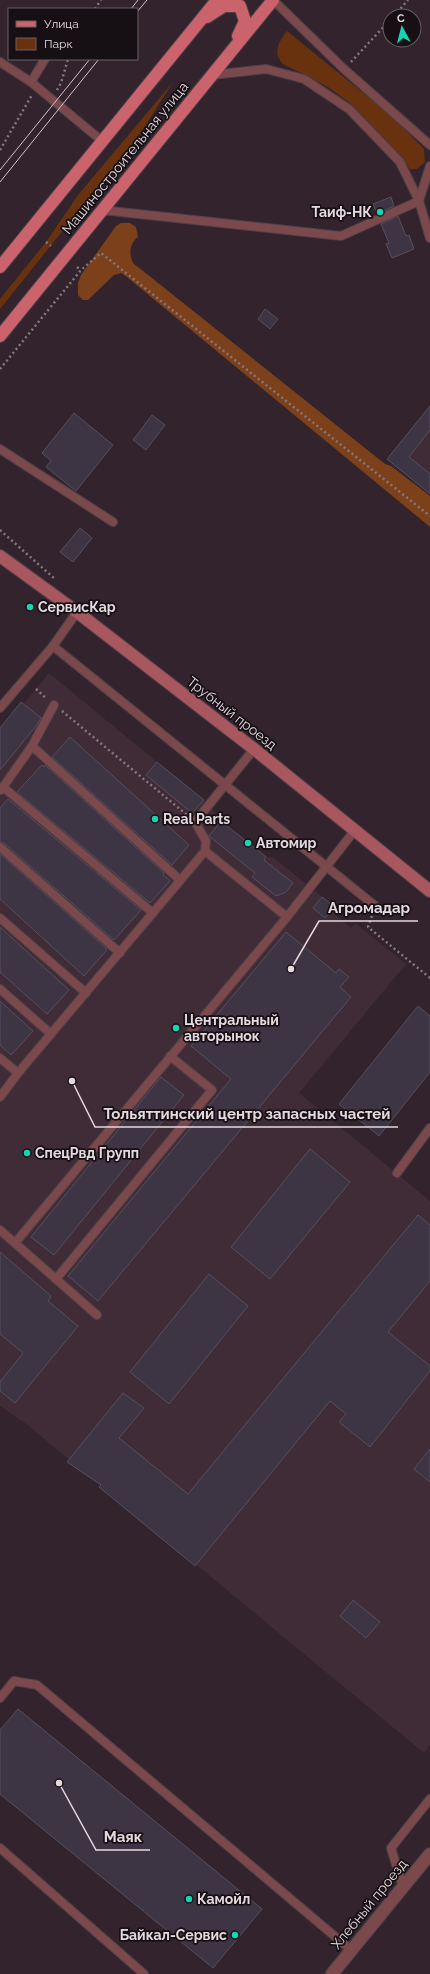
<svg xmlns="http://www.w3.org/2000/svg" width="430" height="1974" font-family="Raleway,sans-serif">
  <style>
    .built { fill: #402c37 }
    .green { fill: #69320e }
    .forest { fill: #7c411b }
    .building { fill: #3d3544; stroke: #574f5e }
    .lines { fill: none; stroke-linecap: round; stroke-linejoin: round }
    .lane-casing { stroke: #4e4048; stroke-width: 10 }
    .street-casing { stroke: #4e4048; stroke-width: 14 }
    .secondary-casing { stroke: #4e4048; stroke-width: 14 }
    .primary-casing { stroke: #4e4048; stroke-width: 14 }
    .path { stroke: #857880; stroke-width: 2.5; stroke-dasharray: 2 3; stroke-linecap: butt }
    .lane { stroke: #7b484b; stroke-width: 8 }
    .street { stroke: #7b484b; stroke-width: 12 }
    .secondary { stroke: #a8575e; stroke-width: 12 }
    .primary { stroke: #cb636c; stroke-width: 12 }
    .tram { stroke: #cfc4ca; stroke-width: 1 }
    .poi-dot { fill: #16d5b3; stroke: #160f13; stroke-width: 1.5 }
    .labels { text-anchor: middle; stroke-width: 3.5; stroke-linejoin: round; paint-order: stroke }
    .street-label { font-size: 14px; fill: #e3d9de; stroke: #160f13 }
    .poi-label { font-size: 14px; font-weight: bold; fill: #e3d9de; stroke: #160f13; text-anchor: start }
    .leader { fill: none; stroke: #e3d9de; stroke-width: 1.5 }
    .callout-dot { fill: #e3d9de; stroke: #160f13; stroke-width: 1.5 }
    .callout-label { font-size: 15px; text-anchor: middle; font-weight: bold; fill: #e3d9de; stroke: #160f13; stroke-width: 3.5; stroke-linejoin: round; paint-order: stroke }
  </style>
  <rect width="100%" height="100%" fill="#32232c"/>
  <g class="built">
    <polygon points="430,406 430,494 387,459"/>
    <polygon points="49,673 209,805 221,821 266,857 274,858 335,907 331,911 351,928 355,923 406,964 299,1093 430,1201 430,1745 424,1753 25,1423 0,1406 0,733"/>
  </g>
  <g class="green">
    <path d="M287 31 394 118 424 149 425 162 417 169H410L393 148 350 103 328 87 283 64C272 52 279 42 287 31Z"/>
    <polygon points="173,82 140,134 0,309 0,299 46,242 78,195"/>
  </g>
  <path class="forest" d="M121 223H130L136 227 138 237C129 244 129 253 133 263L385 464 391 466 430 496V527L127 277 121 273 114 275 88 300H83L78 295V283L81 275 116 226Z"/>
  <g class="building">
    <polygon points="391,197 394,206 377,214 373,204"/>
    <polygon points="398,216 406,236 409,235 414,249 392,258 386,244 389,243 381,224"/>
    <polygon points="265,309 278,319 270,329 258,319"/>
    <polygon points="430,406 430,430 409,457 430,474 430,494 387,459"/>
    <polygon points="74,413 113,445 76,491 46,467 51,461 42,453"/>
    <polygon points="152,415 165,425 146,450 133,440"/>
    <polygon points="80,528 92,538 73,562 60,552"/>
    <polygon points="21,702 41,718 36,726 0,770 0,728"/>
    <polygon points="70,737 189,845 172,865 52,757"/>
    <polygon points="157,762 204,800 192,813 146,775"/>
    <polygon points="42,765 44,767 45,765 164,873 163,875 170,881 150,903 17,792"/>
    <polygon points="8,799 141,910 114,940 4,843 0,842 0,808"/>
    <polygon points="221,821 266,857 264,860 293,883 286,892 276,896 252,877 255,873 209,836"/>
    <polygon points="0,854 106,948 106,951 84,976 0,899"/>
    <polygon points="322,897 335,907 325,918 313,908"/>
    <polygon points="0,927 69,990 47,1014 0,972"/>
    <polygon points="286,932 336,973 339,969 349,977 340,987 351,997 98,1301 68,1276 231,1079 191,1046"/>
    <polygon points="0,1001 33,1031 11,1055 0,1045"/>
    <polygon points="418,1006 430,1016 430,1072 379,1136 339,1104"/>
    <polygon points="161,1077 184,1095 54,1255 31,1237"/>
    <polygon points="310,1149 350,1182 270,1279 231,1247"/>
    <polygon points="418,1215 430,1225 430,1281 388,1332 430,1366 430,1371 370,1447 339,1422 346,1414 330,1401 195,1566 99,1487 101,1485 67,1462 123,1393 144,1408 119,1438 188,1494"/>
    <polygon points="0,1252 51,1296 48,1301 78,1326 15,1403 0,1391 0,1382 23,1353 0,1334"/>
    <polygon points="209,1274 248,1306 169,1404 130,1372"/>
    <polygon points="430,1449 430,1482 414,1469"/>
    <polygon points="353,1600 380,1622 366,1638 340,1616"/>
    <polygon points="18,1709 262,1909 213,1968 0,1794 0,1730"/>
  </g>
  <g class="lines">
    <g class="lane-casing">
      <g id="lane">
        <polyline points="273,0 344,69 430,145"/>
        <polyline points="0,62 31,82 102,141"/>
        <polyline points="212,75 266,69 304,79 349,109 400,162 419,201 430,238"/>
        <polyline points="31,82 45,59"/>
        <polyline points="102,210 341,236 419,201 430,166"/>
        <polyline points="0,449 113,522"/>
        <polyline points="53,646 77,612"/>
        <polyline points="0,708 53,646 379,909"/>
        <polyline points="32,746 180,880"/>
        <polyline points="3,787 153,913"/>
        <polyline points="1,790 32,746 54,705"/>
        <polyline points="0,847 120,953"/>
        <polyline points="205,851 287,917"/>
        <polyline points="0,918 86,993"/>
        <polyline points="0,989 51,1034"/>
        <polyline points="0,1058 18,1073"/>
        <polyline points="0,1097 18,1073 205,851 206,841 195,822 254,749"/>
        <polyline points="397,1173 430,1128"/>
        <polyline points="0,1230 97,1315"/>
        <polyline points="15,1243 287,917 355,830"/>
        <polyline points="56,1279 212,1090 170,1056"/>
        <polyline points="0,1698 14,1681 37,1685 351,1950"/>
        <polyline points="0,1848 144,1974"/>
        <polyline points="403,1887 391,1848 430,1799"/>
      </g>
    </g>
    <g class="street-casing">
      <polyline id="street" points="332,1974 430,1854"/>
    </g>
    <g class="secondary-casing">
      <polyline id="secondary" points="0,556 77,612 254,749 430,891"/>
    </g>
    <g class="primary-casing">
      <g id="primary">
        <polyline points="207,17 224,6 240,6 245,21 238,36"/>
        <polyline points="0,267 217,0"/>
        <polyline points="0,336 273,0"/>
      </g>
    </g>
    <g class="path">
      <polyline points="95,9 101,0"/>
      <polyline points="394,16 408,0"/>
      <polyline points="351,62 390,20"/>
      <polyline points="57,90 61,83 68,59"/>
      <polyline points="0,150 32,95"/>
      <polyline points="46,242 51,246"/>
      <polyline points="77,267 81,270"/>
      <polyline points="0,369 81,270 101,253 430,516"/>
      <polyline points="0,530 55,579"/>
      <polyline points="36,689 47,699"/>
      <polyline points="62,711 187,815"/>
      <polyline points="372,916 368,927 430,978"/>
    </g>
    <use href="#lane" class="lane"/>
    <use href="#street" class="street"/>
    <use href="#secondary" class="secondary"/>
    <use href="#primary" class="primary"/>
    <g class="tram">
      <polyline points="131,9 138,0"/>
      <polyline points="137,12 147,0"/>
      <polyline points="0,170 90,59"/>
      <polyline points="0,182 99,59"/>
    </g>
  </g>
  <g class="poi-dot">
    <circle cx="380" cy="212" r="4"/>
    <circle cx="30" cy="607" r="4"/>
    <circle cx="155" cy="819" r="4"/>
    <circle cx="248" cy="843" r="4"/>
    <circle cx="176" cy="1028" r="4"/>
    <circle cx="27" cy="1153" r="4"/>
    <circle cx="189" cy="1899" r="4"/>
    <circle cx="235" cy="1935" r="4"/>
  </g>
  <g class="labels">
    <g class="street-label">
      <text transform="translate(125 158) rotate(-51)" y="5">Машиностроительная улица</text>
      <text transform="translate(232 713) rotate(38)" y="5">Трубный проезд</text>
      <text transform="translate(369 1904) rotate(-51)" y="5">Хлебный проезд</text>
    </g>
    <g class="poi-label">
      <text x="372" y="217" text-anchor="end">Таиф-НК</text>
      <text x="38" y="612">СервисКар</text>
      <text x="163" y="824">Real Parts</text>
      <text x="256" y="848">Автомир</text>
      <text x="184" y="1025">Центральный<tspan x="184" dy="16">авторынок</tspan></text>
      <text x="35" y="1158">СпецРвд Групп</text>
      <text x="197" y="1904">Камойл</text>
      <text x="227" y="1940" text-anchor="end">Байкал-Сервис</text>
    </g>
  </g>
  <path class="leader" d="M291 969L319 921H418M72 1081L95 1127H398M59 1783L96 1850H150"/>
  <g class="callout-dot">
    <circle cx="291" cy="969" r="4"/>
    <circle cx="72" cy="1081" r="4"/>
    <circle cx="59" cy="1783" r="4"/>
  </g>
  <g class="callout-label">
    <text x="369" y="913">Агромадар</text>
    <text x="247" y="1119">Тольяттинский центр запасных частей</text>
    <text x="123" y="1842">Маяк</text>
  </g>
  <rect x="8" y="8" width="130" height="52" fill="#160f13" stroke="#686064"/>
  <rect x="16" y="21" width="20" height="6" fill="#cb636c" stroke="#686064"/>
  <text x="44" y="28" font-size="12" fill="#e3d9de">Улица</text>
  <rect x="16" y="38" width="20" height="12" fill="#69320e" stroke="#686064"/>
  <text x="44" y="48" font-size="12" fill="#e3d9de">Парк</text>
  <g transform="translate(402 28) rotate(353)"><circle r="19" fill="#160f13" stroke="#686064"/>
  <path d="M0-3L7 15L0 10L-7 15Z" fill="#16d5b3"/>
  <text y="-6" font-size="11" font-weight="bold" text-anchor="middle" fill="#e3d9de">С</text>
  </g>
</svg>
